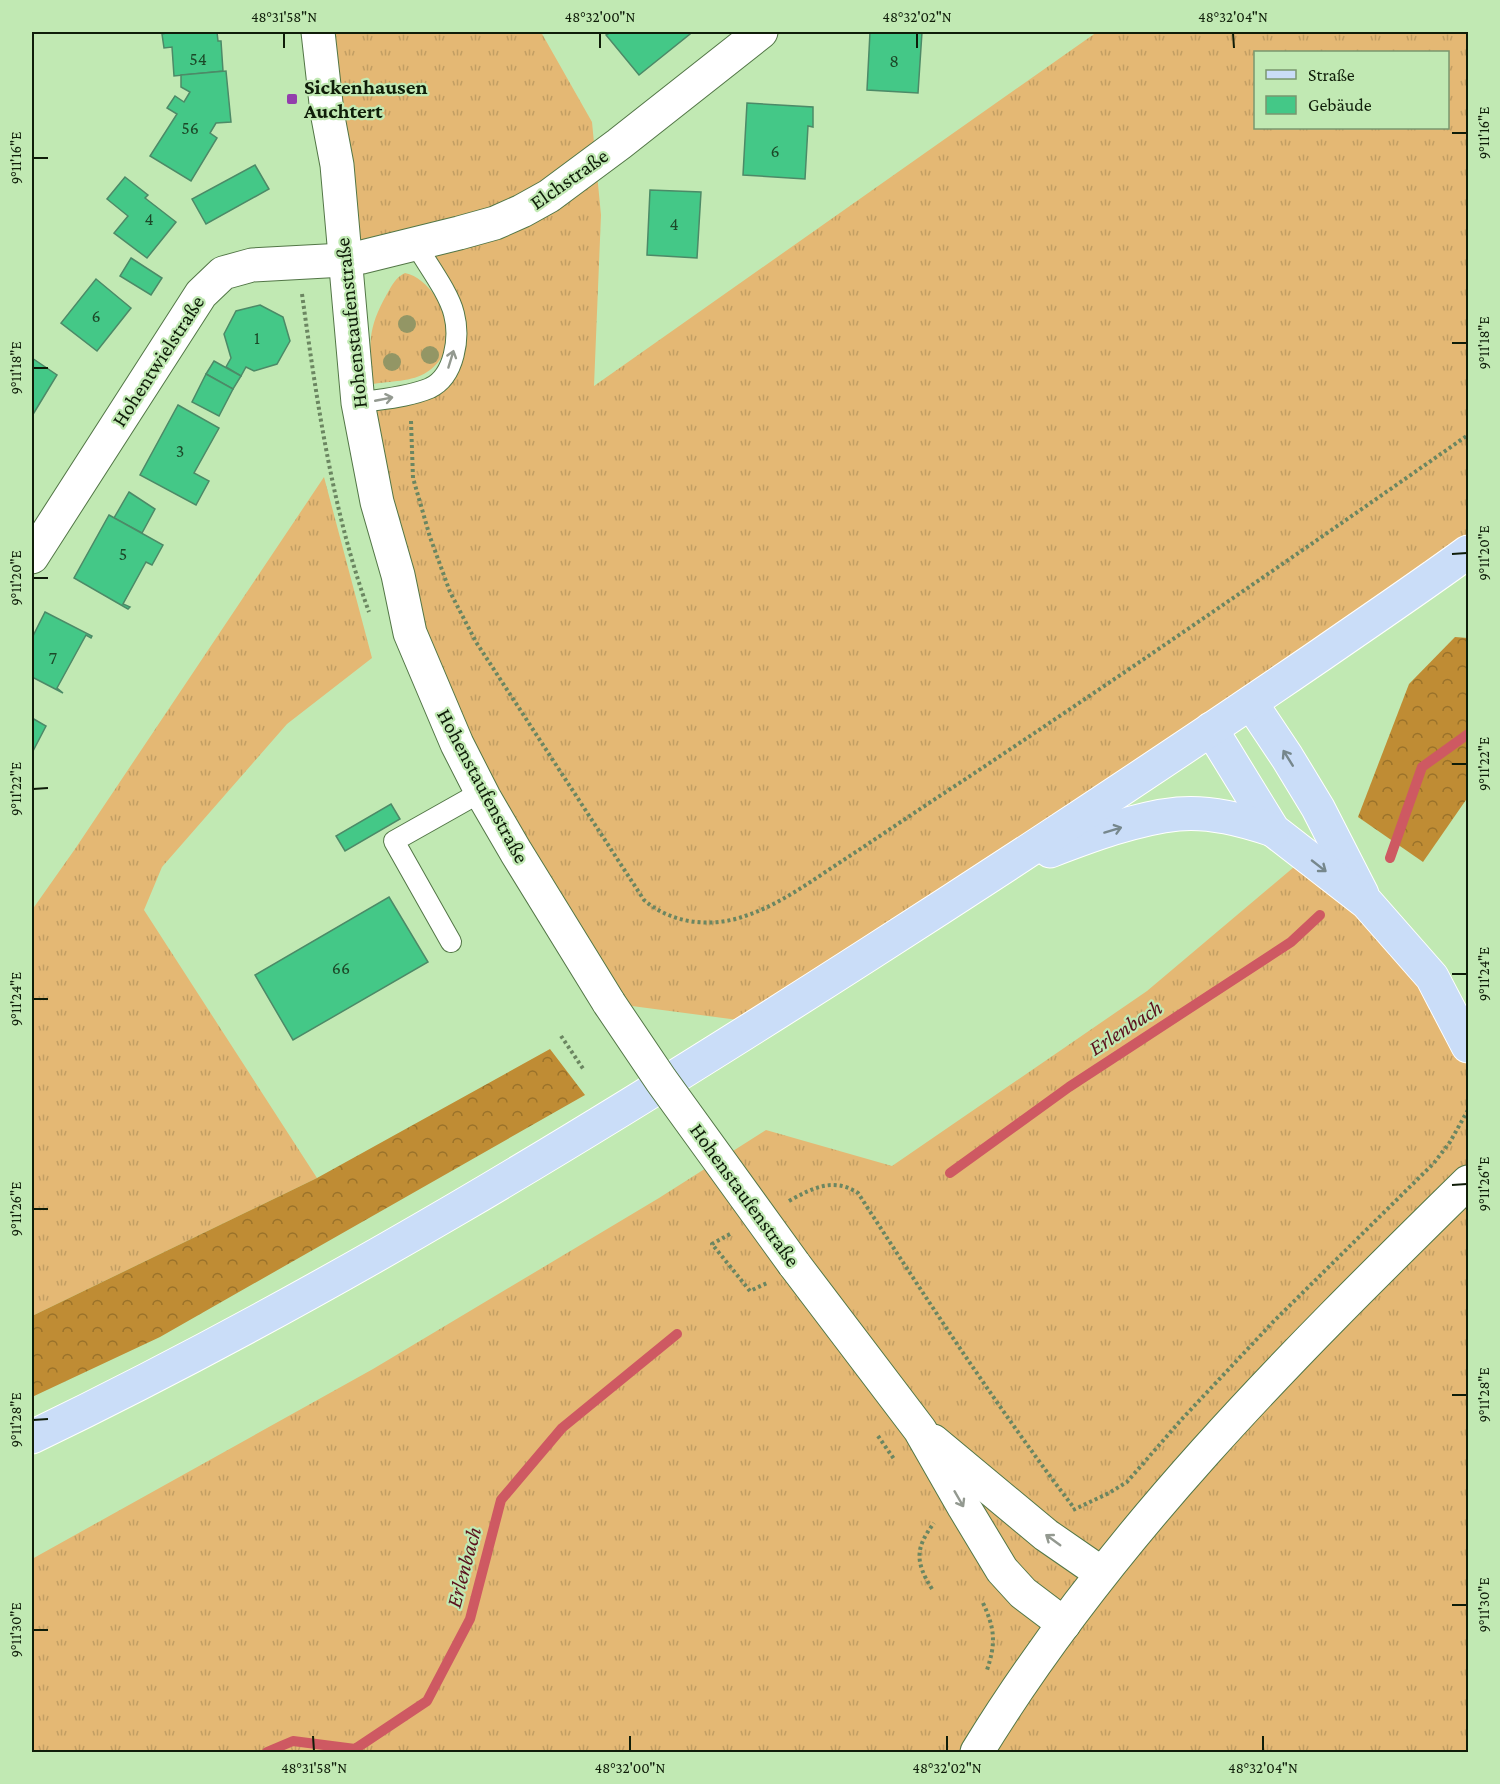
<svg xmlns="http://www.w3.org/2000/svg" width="1500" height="1784" font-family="'Crimson Pro',serif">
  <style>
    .grass { fill: url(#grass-tufts); fill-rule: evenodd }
    .forest { fill: url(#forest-crowns) }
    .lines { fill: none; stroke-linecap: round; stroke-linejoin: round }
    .stream { stroke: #ce5962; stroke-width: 10 }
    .building { fill: #44c887; stroke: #4c8a67; stroke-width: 1.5 }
    .lane-casing { stroke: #527646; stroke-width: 22 }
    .street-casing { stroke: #527646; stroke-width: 35 }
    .secondary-casing { stroke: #527646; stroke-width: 35 }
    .primary-casing { stroke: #fff; stroke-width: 35 }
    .path { stroke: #6b8661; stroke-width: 4; stroke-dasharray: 3 3; stroke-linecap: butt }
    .lane { stroke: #fff; stroke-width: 20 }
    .street { stroke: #fff; stroke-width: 33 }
    .secondary { stroke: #fff; stroke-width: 33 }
    .primary { stroke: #caddf8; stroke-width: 33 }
    .secondary-bridge-casing { stroke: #527646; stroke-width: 35; stroke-linecap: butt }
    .secondary-bridge { stroke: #fff; stroke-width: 33 }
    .tree { fill: #939665 }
    .oneway { stroke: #939990 }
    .oneway2 { stroke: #76878c }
    .ticks { fill: none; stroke: #0f1d09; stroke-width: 2 }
    .poi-dot { fill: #933eac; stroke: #c1e9b3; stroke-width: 2 }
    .labels { text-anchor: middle; stroke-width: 4.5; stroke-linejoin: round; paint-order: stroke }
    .number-label { font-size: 18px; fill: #1c4828 }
    .poi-label { font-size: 21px; font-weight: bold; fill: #0f1d09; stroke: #c1e9b3; text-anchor: start }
    .street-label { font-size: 21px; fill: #0f1d09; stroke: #c1e9b3 }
    .water-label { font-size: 22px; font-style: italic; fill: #5a0e1b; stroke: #c1e9b3 }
    .neatline { fill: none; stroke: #0f1d09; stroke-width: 2 }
    .ticks-label { font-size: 15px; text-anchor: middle; fill: #0f1d09 }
  </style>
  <defs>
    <pattern id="grass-tufts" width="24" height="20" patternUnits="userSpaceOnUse" patternTransform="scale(1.5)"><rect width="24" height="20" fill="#e4b874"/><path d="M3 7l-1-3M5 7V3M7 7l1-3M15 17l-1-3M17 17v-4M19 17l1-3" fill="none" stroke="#c29e63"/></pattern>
    <pattern id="forest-crowns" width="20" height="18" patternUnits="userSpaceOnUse" patternTransform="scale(1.5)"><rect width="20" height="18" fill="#bf8c34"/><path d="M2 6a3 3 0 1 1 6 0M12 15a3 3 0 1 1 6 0" fill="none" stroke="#9a722a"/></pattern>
  </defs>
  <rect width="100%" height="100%" fill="#c1e9b3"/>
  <g class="grass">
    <path d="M318 32H541L592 122 601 215 594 386 1097 32H1468V552L761 1023 609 1003 457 744 358 403 432 387 457 335 416 245 362 257ZM1256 52H1448V128H1256Z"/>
    <path d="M405 273C429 278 448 311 448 333 449 349 440 364 427 372 413 382 389 381 373 384 369 345 367 329 387 294 392 285 396 277 405 273Z"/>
    <polygon points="324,477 372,658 287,724 162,867 144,910 317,1178 32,1316 32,910 75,849"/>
    <polygon points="1320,845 1468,1046 1468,1752 32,1752 32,1559 373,1369 659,1198 766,1130 892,1166 1147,991"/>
  </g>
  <g class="forest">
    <polygon points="1455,637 1468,638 1468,797 1423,862 1358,817 1409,684"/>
    <polygon points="550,1049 585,1095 160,1337 32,1397 32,1316 317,1178"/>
  </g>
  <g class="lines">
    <g class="stream">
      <polyline points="1390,858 1422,767 1468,734"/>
      <polyline points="950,1173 1069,1087 1291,942 1320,915"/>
      <polyline points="267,1752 293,1741 355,1749 427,1701 470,1619 501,1500 562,1428 677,1334"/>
    </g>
  </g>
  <g class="building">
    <polygon points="171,32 217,32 218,41 221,41 223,71 174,76 172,47 164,48 162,34"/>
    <polygon points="611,32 687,32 690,34 639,75 606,35"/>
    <polygon points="870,32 922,32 918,93 867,90"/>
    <polygon points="226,71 231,122 216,123 210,133 217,138 191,181 150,156 177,114 167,108 175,96 184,102 190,92 181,87 181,75"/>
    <polygon points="747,103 813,107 813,127 808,126 805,179 743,175"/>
    <polygon points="255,165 269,189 206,224 192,199"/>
    <polygon points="125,177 148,195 145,198 176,222 147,258 114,233 128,216 107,199"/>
    <polygon points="650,190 701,192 697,258 647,255"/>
    <polygon points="131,258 162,278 151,295 120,276"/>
    <polygon points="96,279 131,308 97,351 61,323"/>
    <polygon points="260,305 283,317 290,341 277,364 254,371 246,367 241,376 226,367 231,358 224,334 236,311"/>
    <polygon points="32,358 57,375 32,416"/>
    <polygon points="214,361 241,376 233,389 206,374"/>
    <polygon points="206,374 233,389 219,416 192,402"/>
    <polygon points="178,405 219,428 194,473 209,481 196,505 140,475"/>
    <polygon points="129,492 155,509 142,533 114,518"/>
    <polygon points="109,515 163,545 152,565 146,562 123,604 130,607 128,609 74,578"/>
    <polygon points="45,612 92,636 91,638 86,635 57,688 63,693 32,677 32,638"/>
    <polygon points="32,718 46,726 32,753"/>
    <polygon points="391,804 400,819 345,851 336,836"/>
    <polygon points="389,897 428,962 293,1040 255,975"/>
  </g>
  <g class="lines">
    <g class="lane-casing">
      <g id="lane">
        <path d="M358 403C381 399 409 397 430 388 455 376 460 337 454 314 449 293 427 264 416 245"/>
        <polyline points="451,942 394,841 481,792"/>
      </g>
    </g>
    <g class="street-casing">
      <polyline id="street" points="32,557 201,294 223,273 252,265 344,260 362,257 459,233 495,223 522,211 549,196 619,144 761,32"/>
    </g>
    <g class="secondary-casing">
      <g id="secondary">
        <polyline points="318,32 327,112 337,165 358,403 377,502 398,575 410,633 457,744 484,797 516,852 609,1003"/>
        <polyline points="794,1264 920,1430 964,1507 1002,1570 1023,1593 1064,1624"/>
        <polyline points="933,1441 1046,1535 1101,1573"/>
        <path d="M977 1752C1109 1536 1289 1358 1468 1182"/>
      </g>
    </g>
    <g class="primary-casing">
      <g id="primary">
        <polyline points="1251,703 1287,757 1318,808 1362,894"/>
        <polyline points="1211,729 1273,830 1367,903 1432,977 1468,1046"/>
        <path d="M1050 851C1089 836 1137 818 1178 814 1210 811 1243 820 1273 830"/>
        <path d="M32 1437C322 1297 598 1128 869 954 1022 856 1173 756 1322 654 1371 620 1420 587 1468 552"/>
      </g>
    </g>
    <g class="path">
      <path d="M302 294C317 402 332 510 369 612"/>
      <path d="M411 421 413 478 430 537 450 592 476 642 644 900C672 924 711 928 745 916 779 905 810 882 839 863 879 837 918 810 958 784 1130 670 1299 553 1468 435"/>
      <polyline points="561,1036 584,1070"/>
      <path d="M789 1201C812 1188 834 1177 858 1193 927 1300 997 1407 1074 1508"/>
      <polyline points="730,1234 712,1244 750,1291 767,1283"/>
      <polyline points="878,1436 894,1459"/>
      <polyline points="1073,1510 1109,1493 1127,1482 1181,1420 1273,1322 1434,1163 1450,1142 1468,1110"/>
      <path d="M932 1589C915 1562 915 1548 934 1523"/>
      <path d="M983 1603C995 1629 996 1643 987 1670"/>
    </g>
    <use href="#lane" class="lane"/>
    <use href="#street" class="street"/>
    <use href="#secondary" class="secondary"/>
    <use href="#primary" class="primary"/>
    <g class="secondary-bridge-casing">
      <polyline id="secondary-bridge" points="609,1003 661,1080 794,1264"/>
    </g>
    <use href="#secondary-bridge" class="secondary-bridge"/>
  </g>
  <g class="tree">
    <circle cx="407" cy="324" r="9"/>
    <circle cx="430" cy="355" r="9"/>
    <circle cx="392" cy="362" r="9"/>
  </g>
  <defs><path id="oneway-shaft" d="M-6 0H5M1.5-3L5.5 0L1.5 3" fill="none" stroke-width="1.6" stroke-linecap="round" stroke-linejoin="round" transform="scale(1.5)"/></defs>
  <g class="oneway">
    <use href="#oneway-shaft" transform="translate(451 359) rotate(-73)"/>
    <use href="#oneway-shaft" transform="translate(384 399) rotate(-11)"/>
    <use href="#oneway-shaft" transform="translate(959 1499) rotate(60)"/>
    <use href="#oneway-shaft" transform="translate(1053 1540) rotate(-144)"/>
  </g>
  <g class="oneway2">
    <use href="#oneway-shaft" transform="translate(1288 758) rotate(-122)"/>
    <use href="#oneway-shaft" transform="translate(1113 830) rotate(-17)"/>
    <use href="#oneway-shaft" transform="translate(1319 866) rotate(38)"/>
  </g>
  <path class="ticks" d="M284 33V48M600 33V48M917 33V48M1233 33 1234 48M1452 133H1467M33 158H48M1452 343H1467M33 368H48M1452 554 1467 553M33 578H48M1452 764H1467M33 789 48 788M1452 974H1467M33 999H48M1452 1185 1467 1184M33 1209H48M1452 1395H1467M33 1420 48 1419M1452 1605H1467M33 1630H48M313 1736 314 1751M630 1736V1751M947 1736V1751M1263 1736V1751"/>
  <rect class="poi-dot" x="286" y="93" width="12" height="12" rx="3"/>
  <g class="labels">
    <g class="number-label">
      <text x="198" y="65">54</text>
      <text x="894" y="67">8</text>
      <text x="190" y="134">56</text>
      <text x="775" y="157">6</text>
      <text x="149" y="225">4</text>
      <text x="674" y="230">4</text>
      <text x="96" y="322">6</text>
      <text x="257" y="344">1</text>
      <text x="180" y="457">3</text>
      <text x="123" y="560">5</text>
      <text x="53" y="664">7</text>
      <text x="341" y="974">66</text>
    </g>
    <g class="poi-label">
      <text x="304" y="94">Sickenhausen<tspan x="304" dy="24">Auchtert</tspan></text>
    </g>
    <g class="street-label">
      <text transform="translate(569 179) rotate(-35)" y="7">Elchstraße</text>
      <text transform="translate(351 323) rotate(-96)" y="7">Hohenstaufenstraße</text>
      <text transform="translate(158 361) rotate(-57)" y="7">Hohentwielstraße</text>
      <text transform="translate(483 786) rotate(62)" y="7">Hohenstaufenstraße</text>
      <text transform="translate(745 1195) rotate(54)" y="7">Hohenstaufenstraße</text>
    </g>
    <g class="water-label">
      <text transform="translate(1125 1027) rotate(-33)" y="8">Erlenbach</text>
      <text transform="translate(463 1567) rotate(-75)" y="8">Erlenbach</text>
    </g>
  </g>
  <rect width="1500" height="1784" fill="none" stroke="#c1e9b3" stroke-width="66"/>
  <rect x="1254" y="51" width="195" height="78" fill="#c1e9b3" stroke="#7a976f" stroke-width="1.5"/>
  <rect x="1266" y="70" width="30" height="9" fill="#caddf8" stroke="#7a976f" stroke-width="1.5"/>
  <text x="1308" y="81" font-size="18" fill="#0f1d09">Straße</text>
  <rect x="1266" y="96" width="30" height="18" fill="#44c887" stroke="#7a976f" stroke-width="1.5"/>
  <text x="1308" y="111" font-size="18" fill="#0f1d09">Gebäude</text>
  <rect x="33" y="33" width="1434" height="1718" class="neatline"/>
  <g class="ticks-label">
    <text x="284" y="22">48°31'58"N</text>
    <text x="600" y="22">48°32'00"N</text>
    <text x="917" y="22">48°32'02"N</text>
    <text x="1233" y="22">48°32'04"N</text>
    <text transform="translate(1484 133) rotate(-90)" y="5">9°11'16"E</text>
    <text transform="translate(16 158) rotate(-90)" y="5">9°11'16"E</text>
    <text transform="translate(1484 343) rotate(-90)" y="5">9°11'18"E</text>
    <text transform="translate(16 368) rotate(-90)" y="5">9°11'18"E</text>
    <text transform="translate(1484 553) rotate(-90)" y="5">9°11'20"E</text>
    <text transform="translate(16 578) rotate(-90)" y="5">9°11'20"E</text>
    <text transform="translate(1484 764) rotate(-90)" y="5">9°11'22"E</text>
    <text transform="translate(16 789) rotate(-90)" y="5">9°11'22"E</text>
    <text transform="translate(1484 974) rotate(-90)" y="5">9°11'24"E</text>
    <text transform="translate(16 999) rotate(-90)" y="5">9°11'24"E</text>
    <text transform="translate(1484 1184) rotate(-90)" y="5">9°11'26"E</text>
    <text transform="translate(16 1209) rotate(-90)" y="5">9°11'26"E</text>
    <text transform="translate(1484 1395) rotate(-90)" y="5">9°11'28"E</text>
    <text transform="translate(16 1420) rotate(-90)" y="5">9°11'28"E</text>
    <text transform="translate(1484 1605) rotate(-90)" y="5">9°11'30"E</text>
    <text transform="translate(16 1630) rotate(-90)" y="5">9°11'30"E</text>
    <text x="314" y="1773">48°31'58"N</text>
    <text x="630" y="1773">48°32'00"N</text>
    <text x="947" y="1773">48°32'02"N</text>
    <text x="1263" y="1773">48°32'04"N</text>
  </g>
</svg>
